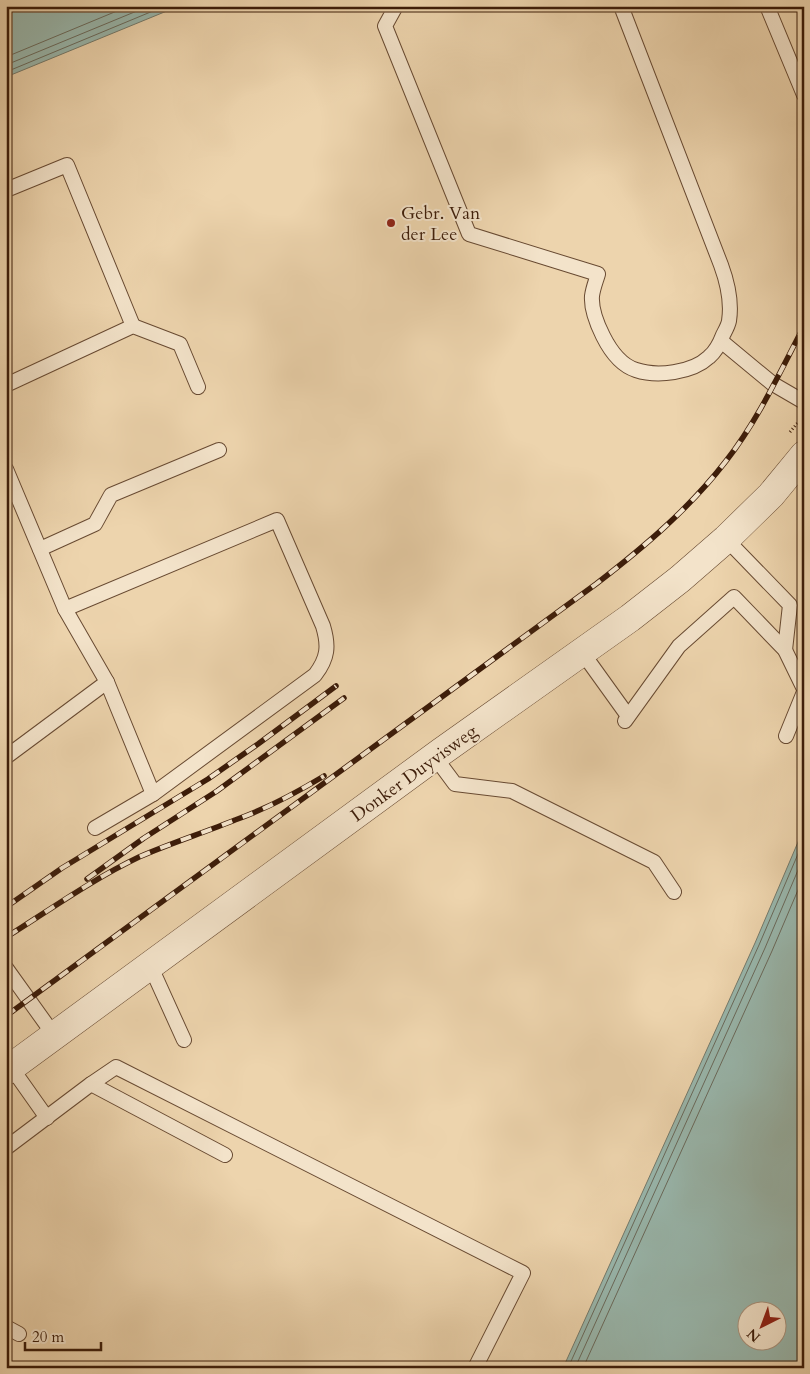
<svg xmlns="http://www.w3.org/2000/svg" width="810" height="1374" font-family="Cardo,serif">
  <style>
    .water { fill: #99b8ae; stroke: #747a6c; fill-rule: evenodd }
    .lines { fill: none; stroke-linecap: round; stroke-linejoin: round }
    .shore { stroke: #6a6a5c; stroke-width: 1 }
    .lane-casing { stroke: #684a32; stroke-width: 16 }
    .street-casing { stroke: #684a32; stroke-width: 29 }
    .path { stroke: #3c1c09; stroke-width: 3; stroke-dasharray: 1 2.5; stroke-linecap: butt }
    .lane { stroke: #f3e3ca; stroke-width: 14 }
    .street { stroke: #f3e3ca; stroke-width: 28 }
    .rail-casing { stroke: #3c1c09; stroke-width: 5.5 }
    .rail { stroke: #f3e3ca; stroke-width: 4; stroke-dasharray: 11; stroke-linecap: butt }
    .poi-dot { fill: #8f2418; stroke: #f3e3ca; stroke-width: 2 }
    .labels { text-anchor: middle; stroke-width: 4; stroke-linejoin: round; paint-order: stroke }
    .poi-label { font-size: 18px; fill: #3c1c09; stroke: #f3e3ca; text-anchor: start }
    .street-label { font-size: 18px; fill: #3c1c09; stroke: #f3e3ca }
  </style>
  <rect width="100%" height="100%" fill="#edd4ad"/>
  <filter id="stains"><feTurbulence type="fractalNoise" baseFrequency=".004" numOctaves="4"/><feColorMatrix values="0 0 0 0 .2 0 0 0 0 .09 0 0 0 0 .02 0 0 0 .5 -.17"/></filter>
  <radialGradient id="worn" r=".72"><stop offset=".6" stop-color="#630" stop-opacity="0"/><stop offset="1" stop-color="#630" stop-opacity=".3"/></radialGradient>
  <g class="water">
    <polygon points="6,6 179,6 6,77"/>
    <path d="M804 828V1368H563L755 943ZM748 1312H778V1342H748Z"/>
  </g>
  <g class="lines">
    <g class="shore">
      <polyline points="6,57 129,6"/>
      <polyline points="6,65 149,6"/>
      <polyline points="6,72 165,6"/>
      <polyline points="568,1368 759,945 804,840"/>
      <polyline points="575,1368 765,948 804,856"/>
      <polyline points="583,1368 772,951 804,876"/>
    </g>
    <g class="lane-casing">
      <g id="lane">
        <path d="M396 6 385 26 469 234 598 274C596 281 593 288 592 296 591 309 597 324 603 336 610 350 620 365 636 370 657 377 692 373 709 357 715 352 720 343 723 335 725 331 728 326 729 321 732 302 728 284 721 265L621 6"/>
        <polyline points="767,6 804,95"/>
        <polyline points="6,190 67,165 133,326"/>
        <polyline points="721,341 773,384 804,402"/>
        <polyline points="6,385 133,326 180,344 198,387"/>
        <polyline points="6,469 65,609 107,682 153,794"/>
        <polyline points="726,539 790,605 785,650"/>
        <polyline points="40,549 95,524 111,495 219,450"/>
        <path d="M65 609 277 520 323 626C329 646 328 658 315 675L153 794 95 828"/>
        <polyline points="582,652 628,716"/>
        <polyline points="625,721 679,646 734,597 785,650 804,689"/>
        <polyline points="786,736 804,692"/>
        <polyline points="6,757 107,682"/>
        <polyline points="435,757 455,784 512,791 654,862 674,892"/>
        <polyline points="150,965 184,1040"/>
        <polyline points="6,968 54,1035"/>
        <polyline points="11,1067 47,1118"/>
        <polyline points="91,1084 116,1067 523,1273 475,1368"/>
        <polyline points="6,1148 91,1084 225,1155"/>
        <polyline points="6,1327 19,1334"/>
      </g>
    </g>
    <g class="street-casing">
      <polyline id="street" points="6,1071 441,752 630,618 680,579 726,539 771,495 804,455"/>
    </g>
    <polyline class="path" points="790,432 800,420"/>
    <use href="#lane" class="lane"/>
    <use href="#street" class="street"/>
    <g class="rail-casing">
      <g id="rail">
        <polyline points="87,879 144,838 217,791 344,698"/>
        <polyline points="6,907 62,868 208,779 258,744 336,686"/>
        <path d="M8 936C51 909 93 879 139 857 171 843 203 833 235 820 266 809 296 793 324 776"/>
        <path d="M6 1016 596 584C644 547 689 509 726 461 758 420 780 372 804 326"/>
      </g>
    </g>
    <use href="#rail" class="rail"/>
  </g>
  <circle class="poi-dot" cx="391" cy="223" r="5"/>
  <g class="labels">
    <g class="poi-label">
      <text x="401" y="219">Gebr. Van<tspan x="401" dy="21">der Lee</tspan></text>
    </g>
    <g class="street-label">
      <text transform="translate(414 773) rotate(-36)" y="6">Donker Duyvisweg</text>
    </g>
  </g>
  <rect width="810" height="1374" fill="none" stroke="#edd4ad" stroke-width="25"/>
  <rect x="8" y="8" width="795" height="1359" fill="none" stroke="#3c1c09" stroke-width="2.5"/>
  <rect x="12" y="12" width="785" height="1349" fill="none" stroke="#3c1c09"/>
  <g transform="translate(762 1326) rotate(222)"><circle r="24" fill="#f3e3ca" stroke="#aa937d"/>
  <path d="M0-4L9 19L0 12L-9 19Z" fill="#8f2418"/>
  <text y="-8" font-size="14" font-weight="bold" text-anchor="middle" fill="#3c1c09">N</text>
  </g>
  <path d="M25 1342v8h76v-8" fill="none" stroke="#3c1c09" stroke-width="2.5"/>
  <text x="32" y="1342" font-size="15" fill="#3c1c09" stroke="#f3e3ca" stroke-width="4" paint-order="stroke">20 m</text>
  <rect width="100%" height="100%" filter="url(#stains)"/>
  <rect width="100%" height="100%" fill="url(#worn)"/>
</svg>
